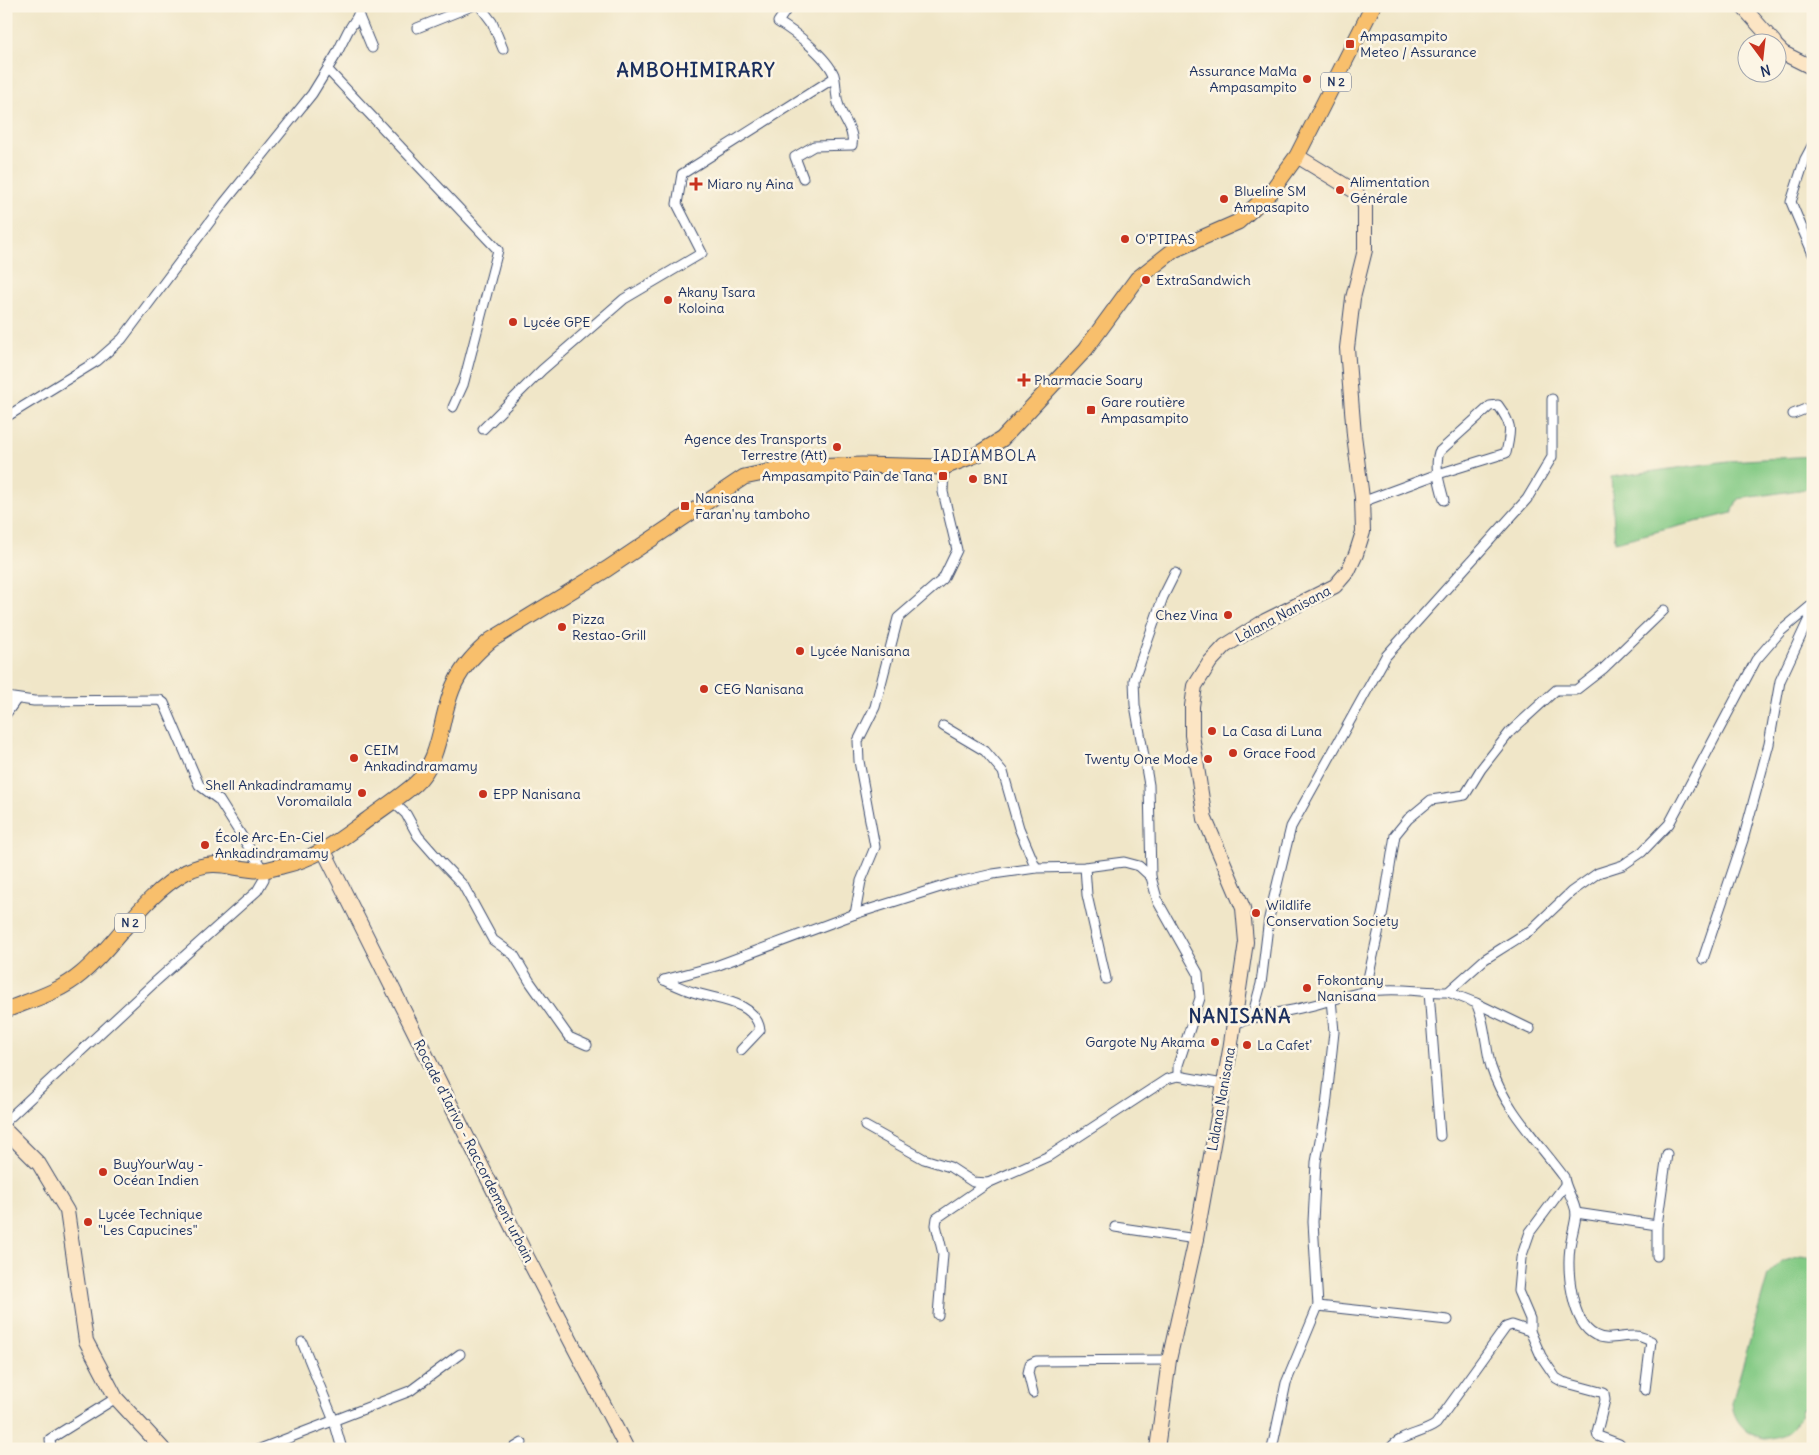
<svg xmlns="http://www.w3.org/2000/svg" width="1819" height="1455" font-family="Delius,sans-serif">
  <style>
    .green { fill: #84ca85; stroke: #507c72 }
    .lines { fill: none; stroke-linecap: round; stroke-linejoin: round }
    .street-casing { stroke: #3b4a6e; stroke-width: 11 }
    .secondary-casing { stroke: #3b4a6e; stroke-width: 16 }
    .primary-casing { stroke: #3b4a6e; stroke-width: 17 }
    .street { stroke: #fff; stroke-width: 9 }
    .secondary { stroke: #fce5c4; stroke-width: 14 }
    .primary { stroke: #f8bf6c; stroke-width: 15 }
    .poi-dot { fill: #c8321e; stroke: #fcf5e5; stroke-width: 2 }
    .labels { text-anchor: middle; stroke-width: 5; stroke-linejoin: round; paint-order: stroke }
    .shield { fill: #fcf5e5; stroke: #5e6a86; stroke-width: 1 }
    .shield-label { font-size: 12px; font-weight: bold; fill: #1b2f5e }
    .poi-label { font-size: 14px; fill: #1b2f5e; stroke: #fcf5e5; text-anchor: start }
    .street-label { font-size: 14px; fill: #1b2f5e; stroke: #fcf5e5 }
    .neighbourhood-label { font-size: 15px; letter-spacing: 1px; fill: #1b2f5e; stroke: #fcf5e5 }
    .district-label { font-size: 19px; font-weight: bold; letter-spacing: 1px; fill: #1b2f5e; stroke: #fcf5e5 }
  </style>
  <rect width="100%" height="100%" fill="#fcf5e5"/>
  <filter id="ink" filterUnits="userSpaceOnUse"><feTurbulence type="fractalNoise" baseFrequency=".02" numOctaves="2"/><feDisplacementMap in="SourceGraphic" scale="10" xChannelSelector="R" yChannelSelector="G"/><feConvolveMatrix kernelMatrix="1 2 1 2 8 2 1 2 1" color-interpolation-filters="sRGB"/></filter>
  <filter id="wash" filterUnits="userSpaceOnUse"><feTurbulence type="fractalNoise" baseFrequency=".0096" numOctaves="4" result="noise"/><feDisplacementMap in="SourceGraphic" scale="20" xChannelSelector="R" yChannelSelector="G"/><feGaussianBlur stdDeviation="1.12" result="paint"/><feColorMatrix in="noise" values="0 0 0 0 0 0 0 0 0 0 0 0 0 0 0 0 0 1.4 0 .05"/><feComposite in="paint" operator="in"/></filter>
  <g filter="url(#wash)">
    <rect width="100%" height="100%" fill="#f0e6c8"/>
    <g class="green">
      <polygon points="1813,456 1813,488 1738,499 1732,513 1615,542 1611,477 1728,461"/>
      <path d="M1801 1256 1813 1258V1395L1808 1409 1802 1408C1801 1412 1800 1419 1797 1422 1777 1452 1735 1437 1732 1403L1768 1275 1781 1262Z"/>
    </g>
  </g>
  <g filter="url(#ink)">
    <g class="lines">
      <g class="street-casing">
        <g id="street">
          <polyline points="480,6 492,22 503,49"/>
          <path d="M789 6 778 22C795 32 827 57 834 75 837 85 835 96 839 106 843 120 855 131 852 145L814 146 795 157 803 178"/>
          <polyline points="358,14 372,48"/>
          <polyline points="417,28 472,6"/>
          <polyline points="328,70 498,250 463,385 453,407"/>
          <polyline points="1813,144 1805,159 1791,202 1813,254"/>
          <polyline points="1793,414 1813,406"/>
          <polyline points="6,417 97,361 122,339 224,203 312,94 336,55 348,31 364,6"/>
          <polyline points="483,429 542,370 624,299 702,253 677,204 682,174 834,78"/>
          <path d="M1362 502 1438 474 1506 453C1511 429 1513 426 1498 405L1490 406 1439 452C1434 468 1440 484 1444 500"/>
          <polyline points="6,697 34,701 160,700 164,703 199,785 219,800 263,870 264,879 257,891 154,983 6,1121"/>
          <polyline points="6,714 16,700"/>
          <polyline points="943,726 985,751 1003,772 1019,828 1036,868"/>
          <polyline points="393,802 406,814 418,836 440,861 463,885 493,940 514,955 530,982 569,1037 587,1045"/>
          <polyline points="1085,867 1087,895 1106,979"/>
          <polyline points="1151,877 1149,785 1135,705 1134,680 1163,597 1175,573"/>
          <polyline points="855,914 861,881 875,847 859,761 858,741 875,707 898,618 943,579 957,550 943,492 944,467"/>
          <polyline points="1703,959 1743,840 1769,744 1780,681 1813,610"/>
          <polyline points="664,980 716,966 855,914 950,884 993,874 1036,868 1085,867 1124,862 1139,866 1151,877 1158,902 1198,973 1200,998 1178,1065 1178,1076"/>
          <path d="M664 980C673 984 683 989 693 992 716 1000 755 1000 760 1030L741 1050"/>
          <polyline points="1365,992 1383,911 1395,835 1408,819 1431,800 1465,795 1481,769 1510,732 1556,690 1576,690 1603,669 1664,610"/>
          <polyline points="1429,992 1440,1136"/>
          <path d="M1448 992 1476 1003C1486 1024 1485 1046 1491 1067 1504 1108 1539 1143 1564 1177 1565 1189 1575 1201 1576 1213 1576 1223 1571 1236 1570 1247 1567 1270 1571 1323 1595 1335 1608 1342 1622 1335 1636 1336 1641 1336 1646 1339 1651 1341L1645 1390"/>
          <polyline points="1476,1003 1530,1029"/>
          <polyline points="1252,1017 1261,984 1269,918 1291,827 1386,656 1527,499 1552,457 1552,399"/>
          <path d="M1234 1024C1257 1015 1281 1013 1305 1007 1325 1003 1344 995 1364 992 1392 987 1420 992 1448 992L1485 959 1531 930 1571 892 1598 873 1623 865 1642 852 1669 824 1756 660 1781 631 1813 604"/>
          <polyline points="865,1126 924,1159 950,1167 973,1182 988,1183 1049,1156 1167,1079 1178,1076 1223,1084"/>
          <polyline points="1565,1185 1530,1232 1521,1258 1518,1291 1530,1319 1530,1331 1541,1356 1556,1378 1563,1382 1604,1393 1605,1400 1597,1432 1598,1436 1619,1444 1624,1449"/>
          <polyline points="1576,1213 1657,1225"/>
          <polyline points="1115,1227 1196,1239"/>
          <polyline points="1657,1256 1657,1225 1667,1154"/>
          <polyline points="1318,1306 1448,1320"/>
          <polyline points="938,1315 943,1254 936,1225 937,1218 988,1183"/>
          <polyline points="302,1342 334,1421 342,1449"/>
          <polyline points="1033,1393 1028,1373 1030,1364 1036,1361 1169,1360"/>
          <polyline points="51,1449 50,1439 116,1398"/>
          <polyline points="260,1449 410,1391 460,1354"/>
          <polyline points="512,1449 522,1443"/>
          <polyline points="1272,1449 1286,1383 1318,1306 1313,1222 1316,1162 1326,1107 1334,1032 1331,999"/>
          <path d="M1390 1449C1399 1435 1423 1434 1436 1424L1506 1327 1512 1325 1530 1331"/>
        </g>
      </g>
      <g class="secondary-casing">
        <g id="secondary">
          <polyline points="1742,6 1774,42"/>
          <polyline points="1776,46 1783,53 1813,68"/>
          <polyline points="324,851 526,1255 627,1449"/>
          <polyline points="6,1131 39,1164 67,1211 86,1341 116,1398 163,1449"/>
          <polyline points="1157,1449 1169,1360 1196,1239 1230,1050 1246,942 1243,908 1205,819 1192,735 1192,706 1195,686 1210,662 1225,646 1265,621 1335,586 1348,571 1356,554 1363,532 1362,498 1354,435 1347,348 1353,298 1365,250 1365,205 1356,192 1297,156"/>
        </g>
      </g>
      <g class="primary-casing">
        <path id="primary" d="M6 1010C31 1000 60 992 81 974 117 944 143 895 186 872 219 856 232 871 263 870 269 870 276 867 282 866 318 858 338 841 367 820 383 808 400 797 415 784 443 759 439 715 455 683 464 665 476 653 491 640L607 569 744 477 787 468 862 465 944 467 978 454 1002 439 1085 350 1137 279 1174 250 1238 222 1271 192 1297 156 1373 6"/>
      </g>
      <use href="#street" class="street"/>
      <use href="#secondary" class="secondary"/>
      <use href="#primary" class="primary"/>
    </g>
  </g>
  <g class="poi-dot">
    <rect x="1345" y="39" width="10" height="10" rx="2.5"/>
    <circle cx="1307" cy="79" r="5"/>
    <path d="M693.5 176.5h5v5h5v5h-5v5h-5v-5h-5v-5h5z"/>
    <circle cx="1340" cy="190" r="5"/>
    <circle cx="1224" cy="199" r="5"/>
    <circle cx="1125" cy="239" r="5"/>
    <circle cx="1146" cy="280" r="5"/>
    <circle cx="668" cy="300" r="5"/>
    <circle cx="513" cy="322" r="5"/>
    <path d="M1021.5 372.5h5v5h5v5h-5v5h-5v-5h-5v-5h5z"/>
    <rect x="1086" y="405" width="10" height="10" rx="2.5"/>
    <circle cx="837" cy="447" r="5"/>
    <rect x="938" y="471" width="10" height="10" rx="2.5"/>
    <circle cx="973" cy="479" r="5"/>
    <rect x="680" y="501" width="10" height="10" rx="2.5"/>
    <circle cx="1228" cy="615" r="5"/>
    <circle cx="562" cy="627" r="5"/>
    <circle cx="800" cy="651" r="5"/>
    <circle cx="704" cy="689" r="5"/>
    <circle cx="1212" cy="731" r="5"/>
    <circle cx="1233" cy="753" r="5"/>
    <circle cx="354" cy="758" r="5"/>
    <circle cx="1208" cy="759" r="5"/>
    <circle cx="362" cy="793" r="5"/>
    <circle cx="483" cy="794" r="5"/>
    <circle cx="205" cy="845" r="5"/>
    <circle cx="1256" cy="913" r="5"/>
    <circle cx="1307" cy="988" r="5"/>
    <circle cx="1215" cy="1042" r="5"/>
    <circle cx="1247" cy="1045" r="5"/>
    <circle cx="103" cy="1172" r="5"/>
    <circle cx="88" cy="1222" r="5"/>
  </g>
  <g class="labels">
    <g class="shield">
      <rect x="1321" y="72.5" width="30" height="19" rx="4"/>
      <rect x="115" y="913.5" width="30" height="19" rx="4"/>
    </g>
    <g class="shield-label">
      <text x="1336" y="86">N 2</text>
      <text x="130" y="927">N 2</text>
    </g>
    <g class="poi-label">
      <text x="1360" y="41">Ampasampito<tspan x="1360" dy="16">Meteo / Assurance</tspan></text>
      <text x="1297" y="76" text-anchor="end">Assurance MaMa<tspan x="1297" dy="16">Ampasampito</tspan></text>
      <text x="1350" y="187">Alimentation<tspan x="1350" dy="16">Générale</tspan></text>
      <text x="707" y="189">Miaro ny Aina</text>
      <text x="1234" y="196">Blueline SM<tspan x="1234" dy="16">Ampasapito</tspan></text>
      <text x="1135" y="244">O'PTIPAS</text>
      <text x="1156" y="285">ExtraSandwich</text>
      <text x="678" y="297">Akany Tsara<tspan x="678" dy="16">Koloina</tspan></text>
      <text x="523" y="327">Lycée GPE</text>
      <text x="1034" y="385">Pharmacie Soary</text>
      <text x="1101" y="407">Gare routière<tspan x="1101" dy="16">Ampasampito</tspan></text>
      <text x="827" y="444" text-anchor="end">Agence des Transports<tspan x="827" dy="16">Terrestre (Att)</tspan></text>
      <text x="933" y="481" text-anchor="end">Ampasampito Pain de Tana</text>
      <text x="983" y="484">BNI</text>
      <text x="695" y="503">Nanisana<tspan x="695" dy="16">Faran'ny tamboho</tspan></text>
      <text x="1218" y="620" text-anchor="end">Chez Vina</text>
      <text x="572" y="624">Pizza<tspan x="572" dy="16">Restao-Grill</tspan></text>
      <text x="810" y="656">Lycée Nanisana</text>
      <text x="714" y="694">CEG Nanisana</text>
      <text x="1222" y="736">La Casa di Luna</text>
      <text x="364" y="755">CEIM<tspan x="364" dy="16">Ankadindramamy</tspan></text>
      <text x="1243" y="758">Grace Food</text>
      <text x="1198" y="764" text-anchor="end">Twenty One Mode</text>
      <text x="352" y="790" text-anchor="end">Shell Ankadindramamy<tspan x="352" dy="16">Voromailala</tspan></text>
      <text x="493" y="799">EPP Nanisana</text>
      <text x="215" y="842">École Arc-En-Ciel<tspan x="215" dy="16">Ankadindramamy</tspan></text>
      <text x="1266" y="910">Wildlife<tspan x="1266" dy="16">Conservation Society</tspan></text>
      <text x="1317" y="985">Fokontany<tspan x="1317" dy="16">Nanisana</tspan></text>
      <text x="1205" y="1047" text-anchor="end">Gargote Ny Akama</text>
      <text x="1257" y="1050">La Cafet'</text>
      <text x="113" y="1169">BuyYourWay -<tspan x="113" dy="16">Océan Indien</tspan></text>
      <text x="98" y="1219">Lycée Technique<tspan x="98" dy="16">"Les Capucines"</tspan></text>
    </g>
    <g class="street-label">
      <text transform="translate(1283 614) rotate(-28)" y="5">Làlana Nanisana</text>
      <text transform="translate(1221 1099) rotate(-80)" y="5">Làlana Nanisana</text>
      <text transform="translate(474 1151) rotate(63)" y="5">Rocade d'Iarivo - Raccordement urbain</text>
    </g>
    <g class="neighbourhood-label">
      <text x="985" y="461">IADIAMBOLA</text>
    </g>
    <g class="district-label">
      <text x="696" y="77">AMBOHIMIRARY</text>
      <text x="1240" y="1023">NANISANA</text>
    </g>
  </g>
  <rect width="1819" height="1455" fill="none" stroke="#fcf5e5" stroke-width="25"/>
  <g transform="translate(1762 58) rotate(165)"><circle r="24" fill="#fcf5e5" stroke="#a2a6af"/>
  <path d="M0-4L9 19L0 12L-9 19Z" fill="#c8321e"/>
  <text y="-8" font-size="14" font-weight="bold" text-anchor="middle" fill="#1b2f5e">N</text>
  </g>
</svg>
